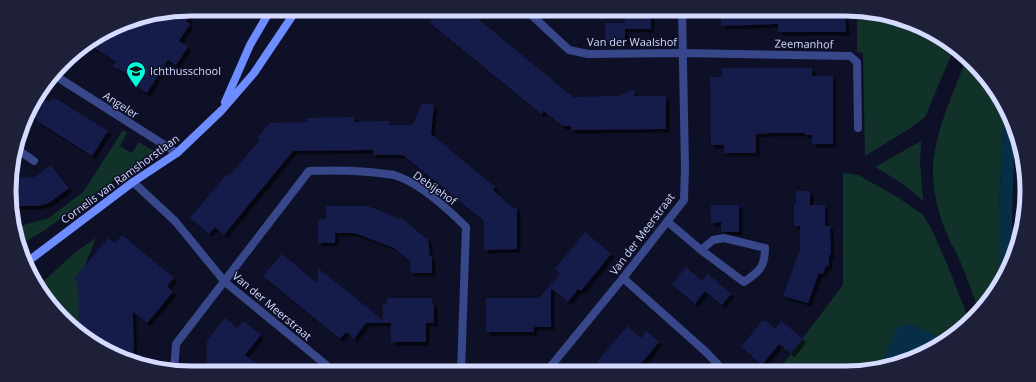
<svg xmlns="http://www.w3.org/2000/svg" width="1036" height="382" font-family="'Open Sans',sans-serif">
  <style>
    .green { fill: #113229 }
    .water { fill: #072e48 }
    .building { fill: #191b4a; filter: url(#shadow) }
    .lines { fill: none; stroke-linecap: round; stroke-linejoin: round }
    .lane { stroke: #37478a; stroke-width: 8 }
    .street { stroke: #37478a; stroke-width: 8 }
    .secondary { stroke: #6c8cff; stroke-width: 8 }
    .labels { text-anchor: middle; stroke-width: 3; stroke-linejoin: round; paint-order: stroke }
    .street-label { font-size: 11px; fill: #d5daff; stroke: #0e1028 }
    .poi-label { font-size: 11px; fill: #d5daff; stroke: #0e1028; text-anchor: start }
    .rim { fill: none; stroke: #d5daff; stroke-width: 5 }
  </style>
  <defs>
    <filter id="shadow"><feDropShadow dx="3.5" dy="3.5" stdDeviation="0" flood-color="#0009"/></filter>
  </defs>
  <rect width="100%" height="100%" fill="#0e1028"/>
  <g class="green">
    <polygon points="857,11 892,15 955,46 925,117 909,129 865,156 863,53 857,52"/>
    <path d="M966 59 1003 100 1004 105 999 209V287L996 292 979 312C973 295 967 277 960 261 957 253 952 246 949 239 937 212 929 180 935 150 940 121 956 87 966 59Z"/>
    <polygon points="123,130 127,133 120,146 132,153 139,142 154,151 45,230 20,245 13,228 49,218 84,191"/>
    <path d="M921 141 920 163 923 201C909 187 892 177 875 167Z"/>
    <polygon points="843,173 858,175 899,198 923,215 931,228 947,264 970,322 965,328 947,340 919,329 910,324 895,332 886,355 879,368 869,371 777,372 843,285"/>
    <polygon points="96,238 82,272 80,335 40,292 39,285 77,251"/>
  </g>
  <g class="water">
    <polygon points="1004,105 1015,137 1012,211 1012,257 999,287 999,209"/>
    <polygon points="910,324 919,329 947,340 925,354 879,368 886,355 895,331 901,326"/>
  </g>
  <g class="building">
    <polygon points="194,9 186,22 190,24 179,41 188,47 176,65 168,60 147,93 129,82 132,77 113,66 116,62 88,44 132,19"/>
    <polygon points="441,9 466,9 573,97 618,96 634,90 634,96 666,96 666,129 571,130 571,126 562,126 544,111 541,114 430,23"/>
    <polygon points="624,9 651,9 651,29 625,29"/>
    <polygon points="721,9 845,9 846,32 778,32 778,24 721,26"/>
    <polygon points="605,23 625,23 625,42 605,43"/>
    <polygon points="722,68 812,68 812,76 833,76 833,144 812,144 812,135 805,135 805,133 770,133 756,134 756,153 724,153 724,145 711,145 710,77 722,77"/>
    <polygon points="39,96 49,102 53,97 108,131 92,156 37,121 38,120 29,114"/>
    <polygon points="422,103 434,105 431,134 495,187 493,190 513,208 517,207 517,249 484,250 484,221 403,155 373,155 373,150 293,151 224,235 215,227 209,234 190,218 227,174 229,176 260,140 258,137 270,123 307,122 306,118 354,117 354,122 389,121 389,125 413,125"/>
    <polygon points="51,165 69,188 49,203 38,206 12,206 11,178 35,177"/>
    <polygon points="796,191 810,191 810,205 825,205 825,226 830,226 831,255 829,255 829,266 826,266 823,274 819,273 808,303 783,296 800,249 800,226 794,226 794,205 796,205"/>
    <polygon points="711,205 739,205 739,232 721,232 721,222 711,223"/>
    <polygon points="326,206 368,206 399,219 400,217 428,240 430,256 432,257 432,273 411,273 410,261 394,248 355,233 335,233 335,243 318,243 318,220 326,219"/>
    <polygon points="585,232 611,254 581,291 578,289 568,302 551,288 551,327 534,327 534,332 486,332 486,298 539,298 560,274 555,269"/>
    <polygon points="122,235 174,278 167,286 173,292 147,323 133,312 134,362 79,334 78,282 74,279 108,238 115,243"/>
    <polygon points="282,254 318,284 318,268 383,320 383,304 387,304 387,298 432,298 432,303 434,303 434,323 426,323 426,342 391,342 391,323 366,323 354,339 346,332 340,339 263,276"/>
    <polygon points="686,267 702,281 708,274 731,294 722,305 705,291 695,304 672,285"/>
    <polygon points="225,318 237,328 243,321 261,335 245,355 268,373 207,373 207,340"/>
    <polygon points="763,320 765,322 766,321 775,329 781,321 803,339 791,354 779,344 762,365 741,347"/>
    <polygon points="627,326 641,338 646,331 659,342 634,372 589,372"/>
  </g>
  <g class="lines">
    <polyline class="lane" points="17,149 34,161"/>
    <g class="street">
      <polyline points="525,9 569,50 588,54 683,53 850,56 857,62 858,128"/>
      <polyline points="427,13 431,9"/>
      <polyline points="54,75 177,153"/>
      <polyline points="133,182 175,221 225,282 336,373"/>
      <path d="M668 222 701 250 713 240 724 238 765 248C765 267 759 272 744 282L701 250"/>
      <polyline points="623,278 706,352 725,372"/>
      <path d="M174 371 176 344 309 171C332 170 356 170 379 173 384 174 390 174 394 175 418 182 448 209 466 227L461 372"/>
      <polyline points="542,372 551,366 623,278 684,200 685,168 682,9"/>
    </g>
    <g class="secondary">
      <polyline points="225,102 250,45 271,9"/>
      <polyline points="27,262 133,182 177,153 222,110 254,73 297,9"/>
    </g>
  </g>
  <defs>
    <g id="school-pin" transform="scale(1)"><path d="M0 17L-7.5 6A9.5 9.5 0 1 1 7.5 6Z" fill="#01ffdb" stroke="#0e1028"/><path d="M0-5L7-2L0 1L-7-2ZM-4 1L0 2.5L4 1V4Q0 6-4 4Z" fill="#111"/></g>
  </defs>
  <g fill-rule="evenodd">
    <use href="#school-pin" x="136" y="71"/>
  </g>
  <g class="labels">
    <g class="street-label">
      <text x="632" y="46">Van der Waalshof</text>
      <text transform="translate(804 44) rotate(1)" y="4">Zeemanhof</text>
      <text transform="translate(121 105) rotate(33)" y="4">Angeler</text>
      <text transform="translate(120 179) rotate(-36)" y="4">Cornelis van Ramshorstlaan</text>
      <text transform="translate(435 188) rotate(35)" y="4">Debijehof</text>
      <text transform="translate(642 234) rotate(-53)" y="4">Van der Meerstraat</text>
      <text transform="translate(272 306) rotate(40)" y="4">Van der Meerstraat</text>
    </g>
    <g class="poi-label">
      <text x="150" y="75">Ichthusschool</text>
    </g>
  </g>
  <path d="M0 0H1036V382H0ZM191 16H845A175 175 0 0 1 1020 191V191A175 175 0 0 1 845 366H191A175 175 0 0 1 16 191V191A175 175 0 0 1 191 16Z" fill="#1e2039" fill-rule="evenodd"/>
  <path class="rim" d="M191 16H845A175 175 0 0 1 1020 191V191A175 175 0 0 1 845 366H191A175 175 0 0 1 16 191V191A175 175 0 0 1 191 16Z"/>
</svg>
